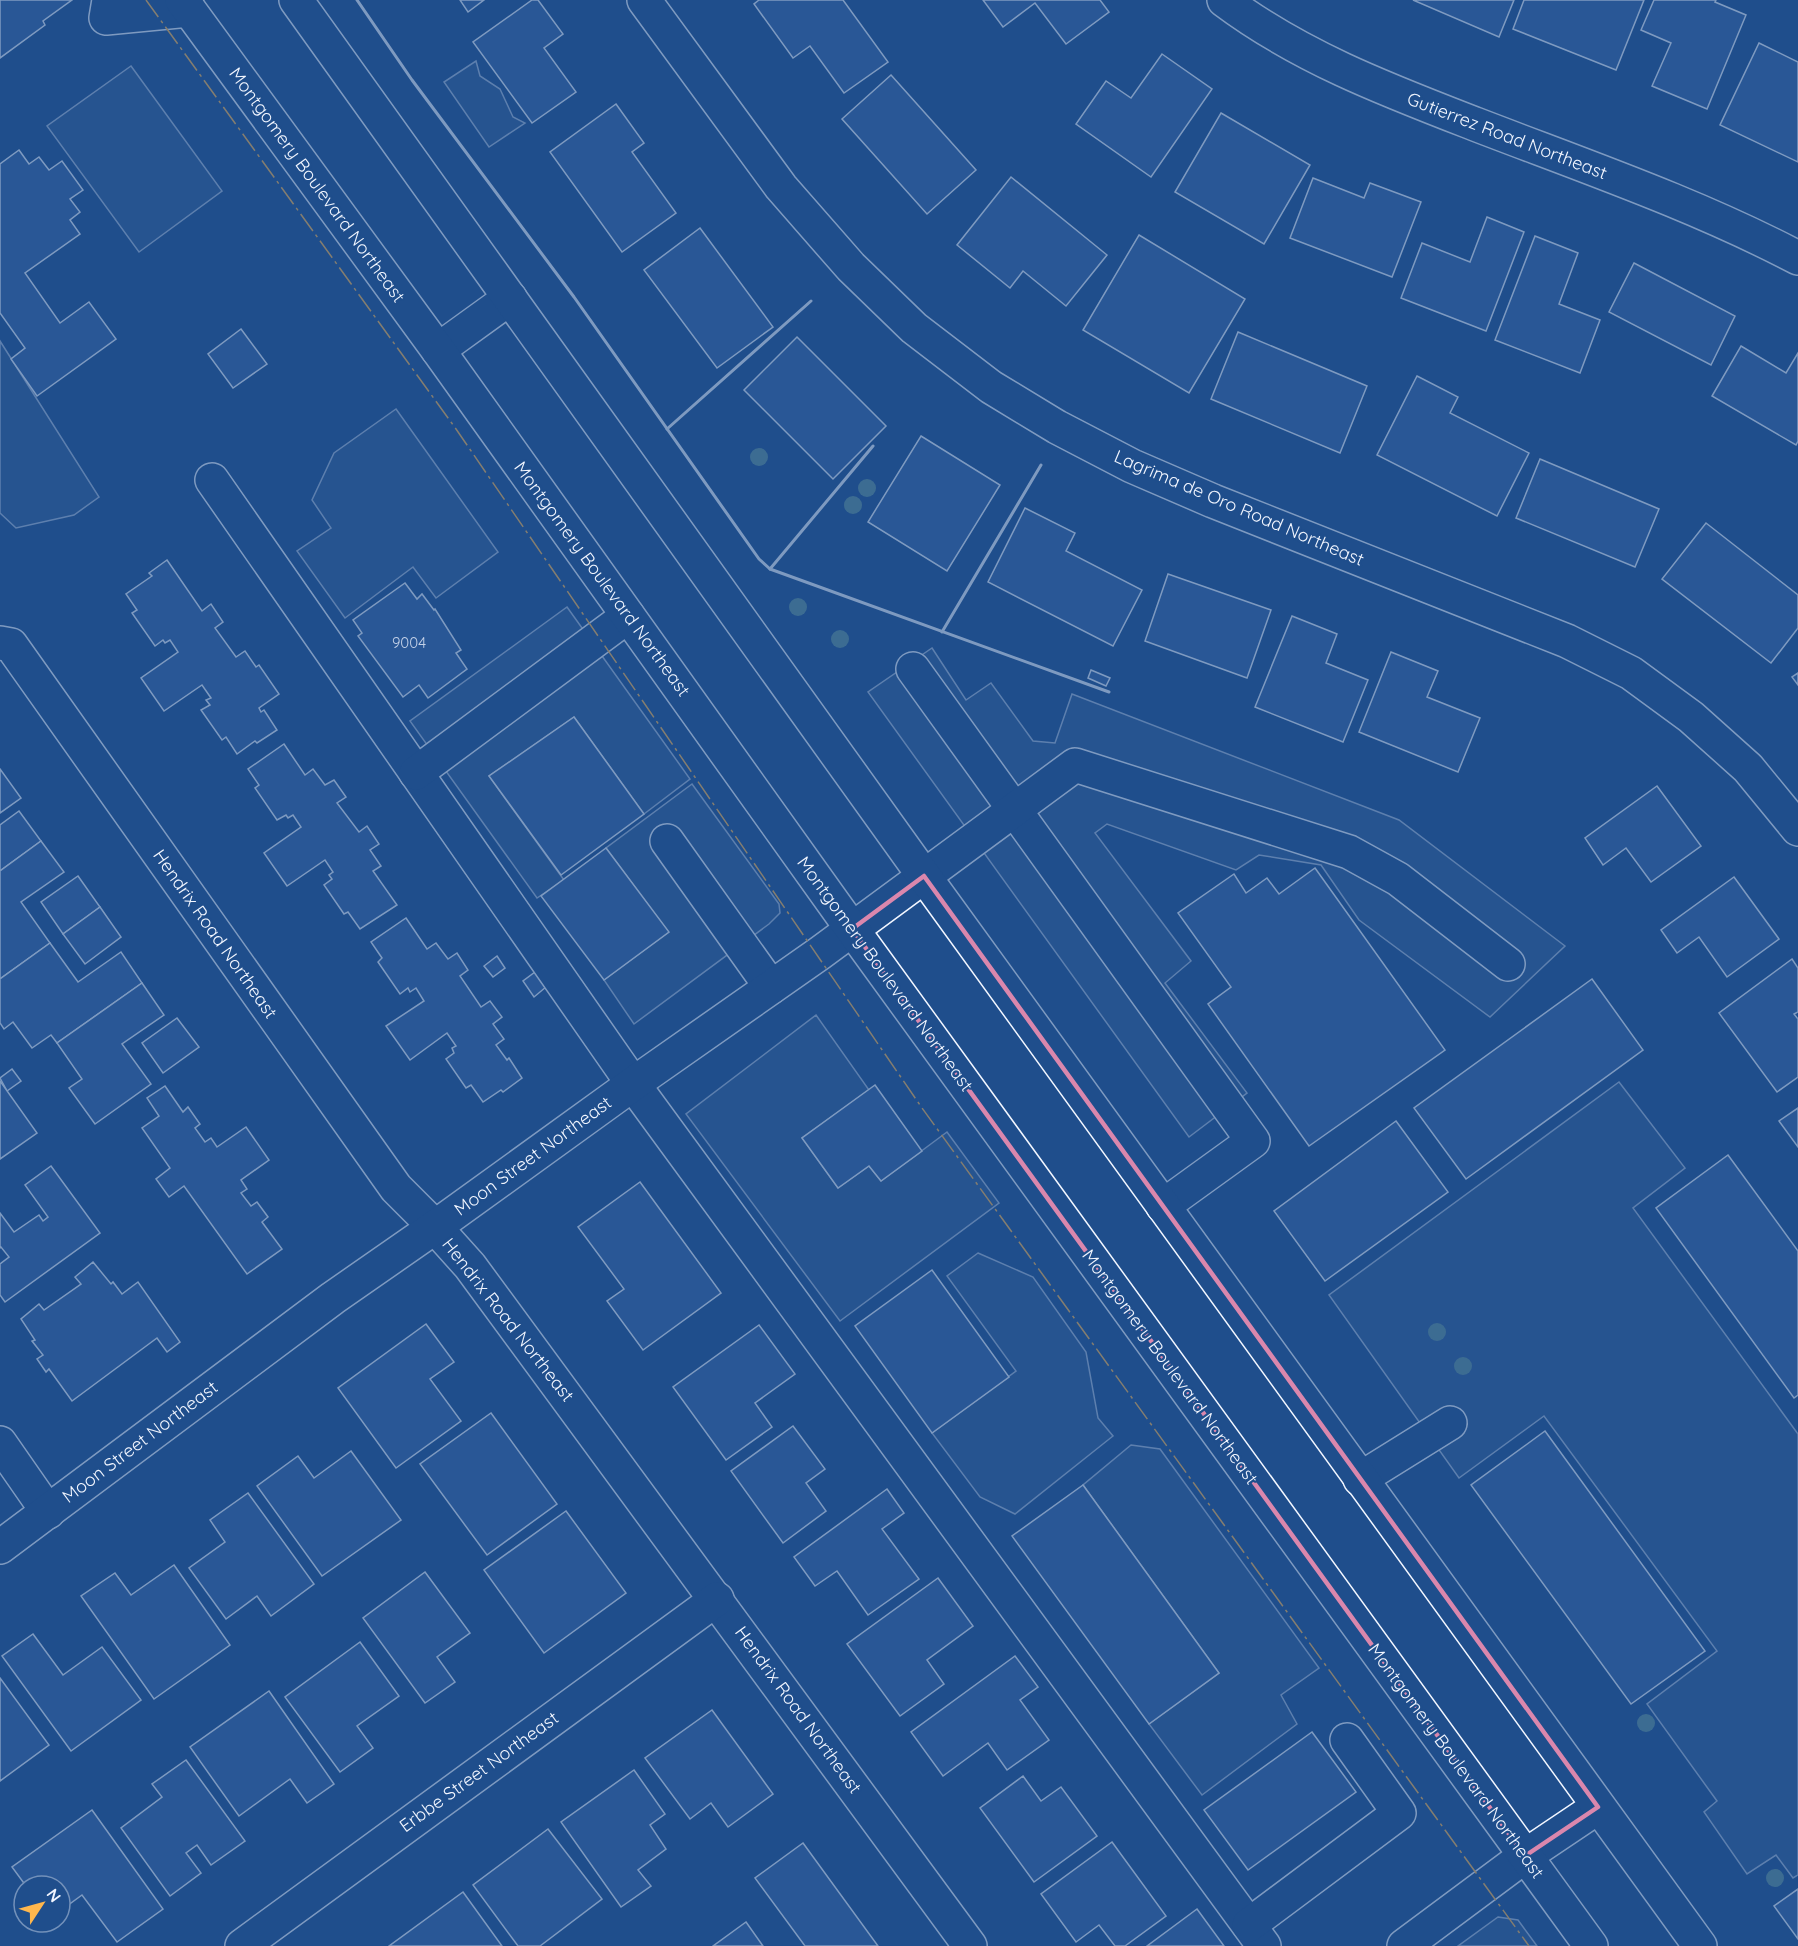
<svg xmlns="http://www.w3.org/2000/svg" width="1798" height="1946" font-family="Quicksand,sans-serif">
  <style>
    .built { fill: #305b95; stroke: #a8bbd7; stroke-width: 1.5 }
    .building { fill: #3563a3; stroke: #f2f6ff; stroke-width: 1.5 }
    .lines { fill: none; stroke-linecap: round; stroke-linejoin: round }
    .minor-casing { stroke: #f2f6ff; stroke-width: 36 }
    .major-casing { stroke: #f2f6ff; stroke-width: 36 }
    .minor { stroke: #1f4e8c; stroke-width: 33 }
    .major { stroke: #1f4e8c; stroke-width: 33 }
    .wall { stroke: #f2f6ff; stroke-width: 3 }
    .power { stroke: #ffb74d; stroke-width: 1.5; stroke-dasharray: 21 4.5 3 4.5; stroke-linecap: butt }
    .tree { fill: #61919a }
    .marked { fill: none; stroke: #da87ad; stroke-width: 4.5; stroke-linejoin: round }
    .labels { text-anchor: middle; stroke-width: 4.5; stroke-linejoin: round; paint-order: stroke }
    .number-label { font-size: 15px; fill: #c3d1e8 }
    .street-label { font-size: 18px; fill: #f2f6ff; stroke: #1f4e8c }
  </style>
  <rect width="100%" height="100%" fill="#1f4e8c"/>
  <g class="built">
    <polygon points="476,61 480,76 500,89 513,117 525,123 489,147 444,82"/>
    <polygon points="131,66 222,191 139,252 47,126"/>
    <polygon points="0,341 99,497 74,515 16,528 0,513"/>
    <polygon points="396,409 498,552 436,598 413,567 345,618 297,551 331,528 312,500 334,453"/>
    <polygon points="567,607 690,779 644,814 574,717 489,776 564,880 537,898 410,721"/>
    <polygon points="932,648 966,700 991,683 1033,741 1055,743 1072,694 1399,820 1565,946 1490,1017 1359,920 1321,865 1259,855 1236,870 1107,824 1095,833 1191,961 1165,983 1247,1093 1189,1137 868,692"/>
    <polygon points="692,784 779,904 780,913 769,924 634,1024 604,980 668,932 606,848"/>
    <polygon points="816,1015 869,1090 802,1138 838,1188 869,1166 881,1181 947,1132 999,1203 840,1321 686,1114"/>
    <polygon points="1619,1082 1685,1168 1633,1208 1798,1434 1798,1875 1793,1878 1776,1855 1747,1874 1704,1812 1717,1801 1647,1704 1717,1651 1544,1416 1459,1478 1329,1295"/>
    <polygon points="978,1253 1033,1277 1086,1352 1098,1418 1113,1436 1015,1514 980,1497 932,1433 1016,1371 947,1276"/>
    <polygon points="1131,1445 1160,1449 1319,1668 1281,1695 1297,1724 1202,1795 1149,1724 1219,1673 1083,1485"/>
    <polygon points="1498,1917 1518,1920 1537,1946 1458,1946"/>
  </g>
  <g class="building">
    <polygon points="0,0 72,0 43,21 45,25 0,58"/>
    <polygon points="460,0 484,0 468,12"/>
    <polygon points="532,0 538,0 563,34 544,48 576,92 532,123 473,42"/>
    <polygon points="759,0 843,0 888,62 844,93 810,46 793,58 754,4"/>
    <polygon points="983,0 1100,0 1109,12 1066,44 1035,3 1003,27"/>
    <polygon points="1413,0 1514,0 1499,37"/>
    <polygon points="1524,0 1644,0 1616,70 1513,29"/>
    <polygon points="1654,0 1716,0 1715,2 1746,15 1707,109 1652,86 1671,43 1641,30"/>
    <polygon points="1759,43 1798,62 1798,162 1720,125"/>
    <polygon points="1162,54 1212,89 1151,177 1076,124 1106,81 1131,98"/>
    <polygon points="891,75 976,170 927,214 842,119"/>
    <polygon points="616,104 644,143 632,152 676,213 622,252 550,152"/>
    <polygon points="1221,113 1310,165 1264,244 1175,192"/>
    <polygon points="19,150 29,164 39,157 49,170 62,161 83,190 70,199 80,212 70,220 80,234 25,273 60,323 89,302 116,339 37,396 11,359 25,348 0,313 0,164"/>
    <polygon points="1011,177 1107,255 1066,306 1023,271 1010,288 957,245"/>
    <polygon points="1313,178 1364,198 1370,183 1421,202 1392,277 1290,238"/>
    <polygon points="1487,217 1524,232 1486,331 1401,298 1422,243 1470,262"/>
    <polygon points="700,228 773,327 717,368 644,270"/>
    <polygon points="1139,235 1245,299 1189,393 1083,330"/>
    <polygon points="1535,236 1578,253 1559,304 1600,320 1580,373 1495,340"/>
    <polygon points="1634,263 1735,316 1711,365 1609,312"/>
    <polygon points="241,329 267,364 233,388 208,354"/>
    <polygon points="1238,332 1367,386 1340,453 1211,399"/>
    <polygon points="797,337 886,426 833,479 744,390"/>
    <polygon points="1741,346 1786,373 1798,353 1798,441 1796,445 1712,396"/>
    <polygon points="1417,376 1458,397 1450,413 1529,453 1497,516 1377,455"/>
    <polygon points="921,436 1000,485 947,571 868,522"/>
    <polygon points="1540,459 1659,509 1635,567 1516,518"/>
    <polygon points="1025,508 1075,533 1066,551 1142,590 1113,646 988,582"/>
    <polygon points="1706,523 1798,595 1798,628 1771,663 1662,579"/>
    <polygon points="167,560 202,611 211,604 223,622 215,628 236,657 245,651 256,667 259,665 279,694 259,708 261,712 264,710 277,730 257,743 255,741 237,754 226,737 222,740 201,710 210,705 206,700 211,698 202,685 164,711 141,678 178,652 170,640 165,643 163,640 155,646 132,613 137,610 126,594 152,576 149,573"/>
    <polygon points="1168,574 1271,610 1247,678 1145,641"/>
    <polygon points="405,583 417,599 422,594 434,610 435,609 461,650 456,653 467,669 428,698 419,685 403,697 358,636 362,633 353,620"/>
    <polygon points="1292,616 1337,634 1326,663 1368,680 1343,742 1255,707"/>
    <polygon points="1391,652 1438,671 1427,697 1480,718 1458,772 1359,732"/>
    <polygon points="1091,670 1110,678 1106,686 1088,678"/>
    <polygon points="1798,673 1798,685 1792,677"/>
    <polygon points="574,717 644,814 561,875 489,776"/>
    <polygon points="284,744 305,775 313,769 325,785 334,780 346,797 337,803 359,832 367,826 379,844 370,850 381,866 373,871 397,905 360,929 348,912 344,914 324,885 332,879 329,875 333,872 325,860 287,886 264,853 301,827 293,815 288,818 286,815 277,820 255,788 259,785 248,769"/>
    <polygon points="0,769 21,798 0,813"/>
    <polygon points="1657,786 1701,846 1651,882 1626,848 1603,865 1585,838"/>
    <polygon points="19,811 41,841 0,871 0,825"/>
    <polygon points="41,841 64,872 21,902 50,943 0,979 0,871"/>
    <polygon points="606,848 669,932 604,980 541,896"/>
    <polygon points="1315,868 1445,1050 1309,1146 1208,1004 1231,987 1178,913 1234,874 1246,893 1267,878 1279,894"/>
    <polygon points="78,876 100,907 63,934 41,902"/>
    <polygon points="1734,877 1779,939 1727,977 1699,937 1677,953 1661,930"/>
    <polygon points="100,907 121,937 85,964 63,934"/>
    <polygon points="406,918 427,949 436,943 448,959 457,953 468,970 460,976 481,1007 490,1001 502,1017 493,1024 504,1039 496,1045 507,1060 509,1058 522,1078 503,1092 501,1090 483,1102 471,1085 466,1088 446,1059 454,1053 452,1048 456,1046 447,1033 410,1060 386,1026 424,1001 416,988 410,992 408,988 400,994 378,962 382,958 371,942"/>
    <polygon points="50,943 78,982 121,952 142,983 57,1043 51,1035 32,1048 13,1022 4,1029 0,1023 0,979"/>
    <polygon points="497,956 505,968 493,977 484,966"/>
    <polygon points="1792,959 1798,968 1798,1012 1794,1014 1798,1019 1798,1077 1777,1092 1719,1013"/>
    <polygon points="535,972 546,987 534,997 523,981"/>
    <polygon points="1592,979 1643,1050 1466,1179 1414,1108"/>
    <polygon points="142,983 164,1015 122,1044 151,1084 95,1124 69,1088 82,1079 57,1043"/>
    <polygon points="177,1018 199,1047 163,1073 142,1043"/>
    <polygon points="12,1069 21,1081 7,1091 0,1078"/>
    <polygon points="0,1081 37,1133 0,1159"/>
    <polygon points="875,1085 922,1151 881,1181 869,1166 838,1188 802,1138"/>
    <polygon points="165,1086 183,1112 188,1107 200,1124 195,1128 205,1142 211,1138 217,1147 246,1127 269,1160 241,1180 247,1189 241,1193 251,1206 257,1202 268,1217 262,1222 282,1249 247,1274 184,1186 169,1197 156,1179 170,1168 142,1128 159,1116 147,1098"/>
    <polygon points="1798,1108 1798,1147 1779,1121"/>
    <polygon points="1396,1121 1448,1192 1325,1281 1274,1211"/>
    <polygon points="1728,1155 1798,1251 1798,1395 1794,1398 1656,1208"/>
    <polygon points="51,1166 100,1233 5,1302 0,1295 0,1264 9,1257 1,1247 0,1248 0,1213 14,1232 39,1215 43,1221 48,1217 25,1185"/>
    <polygon points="640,1182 721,1293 643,1350 607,1301 624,1289 578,1227"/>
    <polygon points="93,1262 111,1284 113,1282 122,1294 138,1282 180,1342 167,1352 157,1338 72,1401 49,1369 46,1372 37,1359 43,1355 32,1341 35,1340 21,1319 39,1304 44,1310 81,1284 75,1277"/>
    <polygon points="932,1270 1009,1377 932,1433 855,1326"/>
    <polygon points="426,1324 454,1362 430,1379 461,1421 396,1468 338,1388"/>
    <polygon points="759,1325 795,1374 755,1403 772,1427 726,1460 673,1387"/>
    <polygon points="491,1413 557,1504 487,1555 420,1464"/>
    <polygon points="793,1426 825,1469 806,1483 826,1511 783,1543 731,1471"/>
    <polygon points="1545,1431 1705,1651 1631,1704 1471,1485"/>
    <polygon points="351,1451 401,1520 322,1576 257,1486 298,1456 314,1478"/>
    <polygon points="1083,1485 1219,1673 1149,1724 1012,1536"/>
    <polygon points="887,1489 904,1513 882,1529 919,1579 868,1615 837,1571 815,1586 794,1557"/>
    <polygon points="248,1493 314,1584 271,1616 257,1596 226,1619 189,1568 225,1542 210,1520"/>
    <polygon points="566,1511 626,1593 544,1653 484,1570"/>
    <polygon points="174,1565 230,1645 154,1699 81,1596 115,1573 131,1595"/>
    <polygon points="425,1572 470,1633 437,1657 455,1682 425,1703 363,1618"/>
    <polygon points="938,1578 973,1626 927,1660 944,1684 900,1716 847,1644"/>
    <polygon points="33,1634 63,1675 102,1647 141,1700 71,1751 2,1656"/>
    <polygon points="360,1642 399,1696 357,1726 373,1748 340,1772 285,1697"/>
    <polygon points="1015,1656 1038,1687 1020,1700 1049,1740 1007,1770 988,1743 943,1776 911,1732"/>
    <polygon points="0,1678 49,1745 0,1781"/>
    <polygon points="269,1691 334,1784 307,1803 290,1779 239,1816 190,1747"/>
    <polygon points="712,1710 773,1794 728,1827 711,1803 690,1819 645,1758"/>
    <polygon points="1312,1732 1356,1792 1248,1870 1204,1810"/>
    <polygon points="186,1760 245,1841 211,1865 197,1845 186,1853 201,1873 170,1896 121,1828 162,1797 152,1784"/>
    <polygon points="634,1770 665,1814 650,1825 666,1849 638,1870 651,1886 621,1907 561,1822"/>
    <polygon points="1023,1776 1041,1801 1061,1787 1097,1836 1034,1882 980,1808"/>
    <polygon points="92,1810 163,1909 117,1942 82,1895 60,1911 60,1886 26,1886 12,1867"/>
    <polygon points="548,1829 602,1899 540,1946 518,1946 473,1885"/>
    <polygon points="1112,1842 1166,1916 1125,1946 1115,1946 1099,1925 1076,1942 1041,1894"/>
    <polygon points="803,1843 878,1946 805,1946 755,1878"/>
    <polygon points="1798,1889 1798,1939 1774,1906"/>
    <polygon points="463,1892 502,1946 389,1946"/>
    <polygon points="1197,1909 1224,1946 1147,1946"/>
    <polygon points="746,1922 763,1946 713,1946"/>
  </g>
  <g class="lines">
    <g class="minor-casing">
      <g id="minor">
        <polyline points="109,0 106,18 189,10"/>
        <polyline points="644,0 781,187 851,267 914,328 991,387 1057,427 1132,466 1213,501 1567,641 1631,673 1691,717 1748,768 1798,829"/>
        <path d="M1224 0C1300 57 1387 90 1475 124 1584 166 1695 204 1798 258"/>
        <polyline points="438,350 510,298"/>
        <polyline points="212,480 633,1084 1264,1946"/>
        <polyline points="0,643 11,645 396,1188 435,1227 470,1266 970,1946"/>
        <polyline points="913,669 1253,1141 1163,1206"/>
        <polyline points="416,773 628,616"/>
        <polyline points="667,841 771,987"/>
        <polyline points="0,1443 48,1512"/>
        <polyline points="1360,1479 1450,1423"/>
        <polyline points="0,1547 333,1298 435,1227 633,1084 820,953 1075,765 1349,852 1398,879 1508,964"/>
        <polyline points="1249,1925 1399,1813 1347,1740"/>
        <polyline points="242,1946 717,1599"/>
        <polyline points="1404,1946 1525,1856 1598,1807"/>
      </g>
    </g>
    <g class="major-casing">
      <g id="major">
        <polyline points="182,0 438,350 852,929 1591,1946"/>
        <polyline points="296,0 924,876 1700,1946"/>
      </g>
    </g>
    <use href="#minor" class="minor"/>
    <use href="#major" class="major"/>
    <g class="wall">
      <polyline points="357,0 412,80 574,297 759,559 770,569 1109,692"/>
      <polyline points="667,429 811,301"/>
      <polyline points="770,569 873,446"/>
      <polyline points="942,632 1041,465"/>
    </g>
    <polyline class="power" points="146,0 456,429 922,1108 1529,1946"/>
  </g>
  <g class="tree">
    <circle cx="759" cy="457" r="9"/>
    <circle cx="867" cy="488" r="9"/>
    <circle cx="853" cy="505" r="9"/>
    <circle cx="798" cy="607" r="9"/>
    <circle cx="840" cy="639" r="9"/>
    <circle cx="1437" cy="1332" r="9"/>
    <circle cx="1463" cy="1366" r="9"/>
    <circle cx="1646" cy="1723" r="9"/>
    <circle cx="1775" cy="1878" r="9"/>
  </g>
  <path d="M0 0H1798V1946H0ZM924 876 1598 1807 1525 1856 852 929Z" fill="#1f4e8c" fill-opacity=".55" fill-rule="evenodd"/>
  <path class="marked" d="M924 876 1598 1807 1525 1856 852 929Z"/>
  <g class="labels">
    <g class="number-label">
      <text x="409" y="648">9004</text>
    </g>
    <g class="street-label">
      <text transform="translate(1507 136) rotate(21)" y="6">Gutierrez Road Northeast</text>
      <text transform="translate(317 185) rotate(54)" y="6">Montgomery Boulevard Northeast</text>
      <text transform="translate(1239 508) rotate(23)" y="6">Lagrima de Oro Road Northeast</text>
      <text transform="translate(602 579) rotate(54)" y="6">Montgomery Boulevard Northeast</text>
      <text transform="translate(215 934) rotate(55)" y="6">Hendrix Road Northeast</text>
      <text transform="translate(885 974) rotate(54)" y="6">Montgomery Boulevard Northeast</text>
      <text transform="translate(533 1156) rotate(-36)" y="6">Moon Street Northeast</text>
      <text transform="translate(508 1320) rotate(52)" y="6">Hendrix Road Northeast</text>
      <text transform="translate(1170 1367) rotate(54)" y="6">Montgomery Boulevard Northeast</text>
      <text transform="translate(140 1442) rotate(-37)" y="6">Moon Street Northeast</text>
      <text transform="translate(798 1710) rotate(54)" y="6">Hendrix Road Northeast</text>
      <text transform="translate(1456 1761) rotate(54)" y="6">Montgomery Boulevard Northeast</text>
      <text transform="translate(479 1772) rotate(-36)" y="6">Erbbe Street Northeast</text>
    </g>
  </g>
  <g transform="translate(42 1904) rotate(54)"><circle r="28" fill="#1f4e8c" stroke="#7391ba" stroke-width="1.5"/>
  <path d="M0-4.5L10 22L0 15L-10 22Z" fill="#ffb74d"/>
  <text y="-9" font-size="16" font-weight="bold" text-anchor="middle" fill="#f2f6ff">N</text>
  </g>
</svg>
